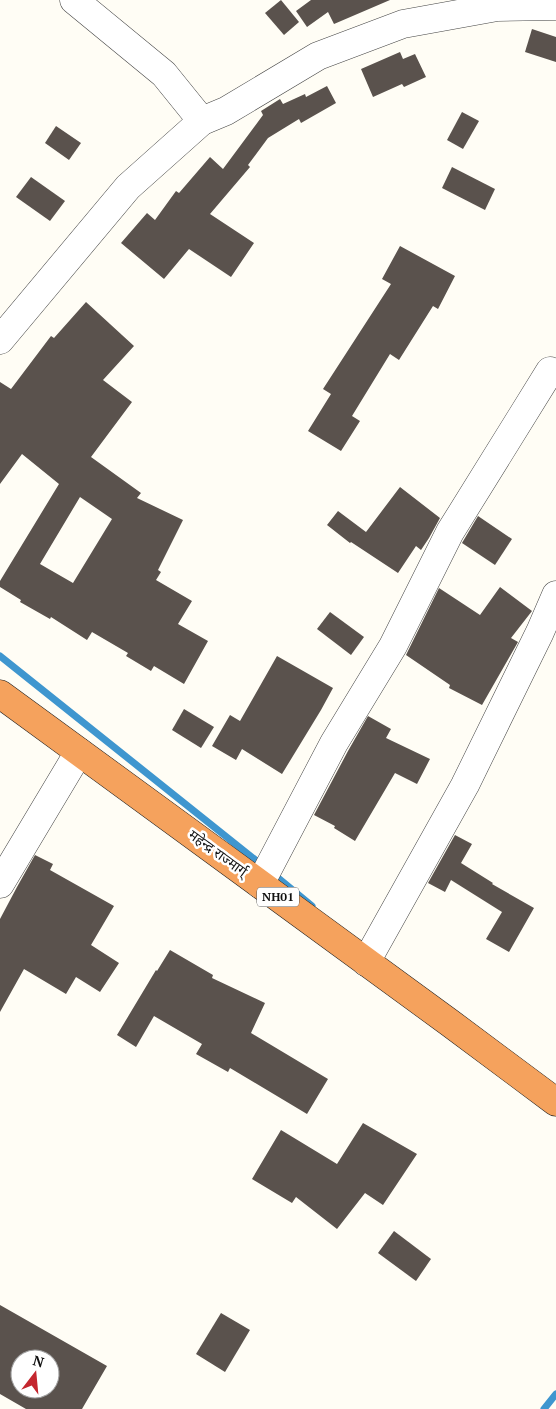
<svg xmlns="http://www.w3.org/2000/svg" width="556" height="1409" font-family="'PT Serif','Noto Sans Devanagari',serif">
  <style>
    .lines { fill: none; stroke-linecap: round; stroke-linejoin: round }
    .stream { stroke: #3f96cf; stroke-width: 7 }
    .building { fill: #5a524d; fill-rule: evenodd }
    .minor-casing { stroke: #444; stroke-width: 29 }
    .highway-casing { stroke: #222; stroke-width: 29 }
    .minor { stroke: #fff; stroke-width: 28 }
    .highway { stroke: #f5a25d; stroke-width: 28 }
    .labels { text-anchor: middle; stroke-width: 5; stroke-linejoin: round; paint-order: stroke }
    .shield { fill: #fff; stroke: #585858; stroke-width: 1 }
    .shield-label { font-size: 12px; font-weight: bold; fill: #111 }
    .street-label { font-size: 14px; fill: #111; stroke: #fff }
  </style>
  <rect width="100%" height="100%" fill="#fffdf5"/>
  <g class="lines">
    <g class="stream">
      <polyline points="0,656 263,866"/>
      <polyline points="272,873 312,906"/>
      <polyline points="544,1409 556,1394"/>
    </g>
  </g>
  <g class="building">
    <polygon points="281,0 299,22 284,35 265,13"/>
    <polygon points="311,0 390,0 334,24 328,12 307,27 296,11"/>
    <polygon points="532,29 556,37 556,62 525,52"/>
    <polygon points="400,52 403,59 415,54 426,77 404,87 402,84 373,97 361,69"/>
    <polygon points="327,86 336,103 301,123 299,119 268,138 248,165 250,167 210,214 254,243 231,277 189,249 164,279 121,243 147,213 155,220 176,191 179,193 210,157 223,169 263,115 261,111 280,99 283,104 305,94 306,97"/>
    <polygon points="462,112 479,121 463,149 447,140"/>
    <polygon points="56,126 81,143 69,160 45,143"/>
    <polygon points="452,167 495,189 485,210 442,188"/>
    <polygon points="31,177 65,201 50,221 16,197"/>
    <polygon points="400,246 455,276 438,309 433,306 399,360 390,354 352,416 360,421 341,451 308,431 331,394 323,389 391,284 382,279"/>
    <path d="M86 302 134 346 103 380 132 402 91 457 141 493 137 498 183 520 158 570 161 572 156 580 192 601 178 624 208 641 184 684 154 666 151 671 126 656 128 653 92 632 87 640 51 617 50 619 20 602 21 600 0 587V581L59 484 22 454 0 484V382L11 389 51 336 54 338ZM80 497 112 519 73 583 40 564Z"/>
    <polygon points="400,487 440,518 429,538 421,550 416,546 398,573 351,542 350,543 327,525 338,511 366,532"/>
    <polygon points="478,516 512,539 495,565 462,543"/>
    <polygon points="500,587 532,611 511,638 518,642 482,705 449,688 450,685 406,655 439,588 480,615"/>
    <polygon points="330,612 364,637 351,655 317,629"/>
    <polygon points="277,656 333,688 321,710 282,774 242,749 236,760 212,746 230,715 240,721"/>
    <polygon points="184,709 214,727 201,748 172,730"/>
    <polygon points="368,716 391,729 386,738 430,759 417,784 395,773 355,841 334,828 335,826 314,815 348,751"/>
    <polygon points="455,835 472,844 461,863 493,883 492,884 534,908 509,952 486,939 502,912 451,880 445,892 428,883"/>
    <polygon points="35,855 53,864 50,870 114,906 91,945 119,963 100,992 76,977 66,994 24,969 0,1012 0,919 17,887"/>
    <polygon points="170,950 213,975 212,978 265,1003 251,1033 328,1079 307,1114 230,1068 228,1072 196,1054 202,1044 154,1016 136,1047 117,1035 156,970 157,971"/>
    <polygon points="363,1123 417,1154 383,1205 365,1193 337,1229 296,1197 292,1203 252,1179 281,1130 337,1164"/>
    <polygon points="394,1231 431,1259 416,1281 378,1253"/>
    <path d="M0 1305 107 1366 82 1409H26L0 1394ZM20 1359H50V1389H20Z"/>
    <polygon points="221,1313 250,1330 225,1372 196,1354"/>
  </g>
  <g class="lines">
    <g class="minor-casing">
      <g id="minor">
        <polyline points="74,0 164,74 202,121"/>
        <polyline points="0,340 128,187 202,121 226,111 318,56 403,24 497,7 556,6"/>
        <polyline points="0,884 79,752"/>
        <polyline points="260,884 334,743 393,646 450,532 550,371"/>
        <polyline points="366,962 465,785 540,632 556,595"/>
      </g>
    </g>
    <g class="highway-casing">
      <polyline id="highway" points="0,694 450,1023 556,1102"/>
    </g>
    <use href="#minor" class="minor"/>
    <use href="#highway" class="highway"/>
  </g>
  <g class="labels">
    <rect class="shield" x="257" y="887.5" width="42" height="19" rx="4"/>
    <g class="shield-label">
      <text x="278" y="901">NH01</text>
    </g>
    <g class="street-label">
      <text transform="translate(218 853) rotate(36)" y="5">महेन्द्र राज्मार्ग्</text>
    </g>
  </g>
  <g transform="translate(35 1374) rotate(16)"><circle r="24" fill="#ffffff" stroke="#a0a0a0"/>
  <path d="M0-4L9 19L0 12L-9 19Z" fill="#c4262e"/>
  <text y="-8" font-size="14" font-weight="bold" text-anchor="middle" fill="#111111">N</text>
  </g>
</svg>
